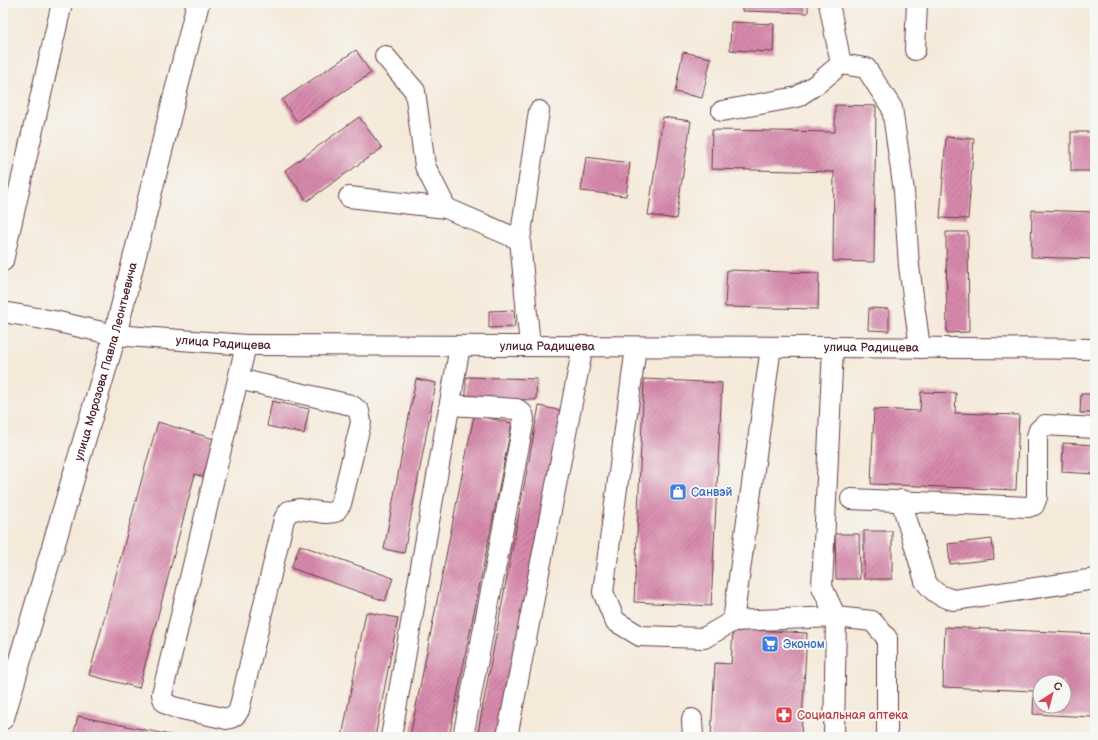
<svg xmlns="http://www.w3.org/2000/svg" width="1098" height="740" font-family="'Balsamiq Sans',sans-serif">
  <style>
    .building { fill: url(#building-hatch); fill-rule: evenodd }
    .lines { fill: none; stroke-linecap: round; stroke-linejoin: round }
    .minor-casing { stroke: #643d45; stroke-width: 22 }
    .major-casing { stroke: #643d45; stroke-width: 24 }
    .minor { stroke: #fff; stroke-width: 20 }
    .major { stroke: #fff; stroke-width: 22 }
    .labels { text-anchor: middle; stroke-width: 4; stroke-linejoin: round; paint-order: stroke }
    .street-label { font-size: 12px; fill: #4a1f2b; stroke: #f6f6f2 }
    .shop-label { font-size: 12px; fill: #366cbe; stroke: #f6f6f2; text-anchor: start }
    .health-label { font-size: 12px; fill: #be3a42; stroke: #f6f6f2; text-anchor: start }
  </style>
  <defs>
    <pattern id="building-hatch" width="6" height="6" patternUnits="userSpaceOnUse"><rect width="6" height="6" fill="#d789ac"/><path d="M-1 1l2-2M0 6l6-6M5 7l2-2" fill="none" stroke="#b06f8c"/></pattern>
  </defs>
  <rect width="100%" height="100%" fill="#f6f6f2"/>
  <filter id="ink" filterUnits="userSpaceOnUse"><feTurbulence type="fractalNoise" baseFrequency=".025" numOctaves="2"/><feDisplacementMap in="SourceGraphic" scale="8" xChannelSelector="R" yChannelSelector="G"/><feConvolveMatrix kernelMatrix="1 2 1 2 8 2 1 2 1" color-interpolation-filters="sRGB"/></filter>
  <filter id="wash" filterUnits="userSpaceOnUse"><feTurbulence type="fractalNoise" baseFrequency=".012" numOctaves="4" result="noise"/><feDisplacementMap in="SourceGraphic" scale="16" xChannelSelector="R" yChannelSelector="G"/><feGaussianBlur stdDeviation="0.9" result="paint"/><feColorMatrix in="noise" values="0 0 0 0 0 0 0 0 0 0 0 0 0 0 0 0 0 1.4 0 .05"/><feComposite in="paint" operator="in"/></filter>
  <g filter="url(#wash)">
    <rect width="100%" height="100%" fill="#f5eada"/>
    <g id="blocks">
      <g class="building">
        <polygon points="742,3 808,3 808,13 742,11"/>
        <polygon points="731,22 774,24 773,52 730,50"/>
        <polygon points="356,50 371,73 297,122 282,100"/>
        <polygon points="683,52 711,58 702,98 675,92"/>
        <polygon points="835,105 876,106 874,262 833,261 834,172 711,169 712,130 835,132"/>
        <polygon points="359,117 382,148 307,201 285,170"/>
        <polygon points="663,117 691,121 676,219 648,215"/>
        <rect x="1071" y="132" width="24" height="39"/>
        <polygon points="946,137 974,139 968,219 940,218"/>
        <polygon points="586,157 630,163 626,196 581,191"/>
        <polygon points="1032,210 1095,212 1095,259 1031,257"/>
        <polygon points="946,232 968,232 969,332 947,333"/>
        <polygon points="727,270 819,273 818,309 725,307"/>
        <polygon points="869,308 889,309 889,331 868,330"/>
        <polygon points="514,310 515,327 489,328 489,311"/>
        <polygon points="466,377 537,379 536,400 466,398"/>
        <polygon points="416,379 436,383 404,553 384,549"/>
        <polygon points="644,379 722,383 711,606 634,602"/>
        <polygon points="921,392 956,393 955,413 1019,415 1016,490 871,484 874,409 920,411"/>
        <polygon points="1081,394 1095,394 1095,413 1080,413"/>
        <polygon points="272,401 309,409 304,434 267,426"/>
        <polygon points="539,406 563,411 502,737 477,737"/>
        <polygon points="474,415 512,423 449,737 410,737"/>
        <polygon points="158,422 214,439 203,477 195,474 139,688 89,675 147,460"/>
        <polygon points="1063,443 1095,445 1095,474 1062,472"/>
        <rect x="864" y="531" width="28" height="48"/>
        <polygon points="835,534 859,534 860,579 836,579"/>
        <polygon points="992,539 994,559 950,564 948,544"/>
        <polygon points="300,545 393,578 385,601 291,568"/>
        <polygon points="366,612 398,618 375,737 342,737"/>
        <path d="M945 627 1095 634 1092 717 1033 714 1034 691 943 687ZM1040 682H1064V706H1040Z"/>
        <polygon points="733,629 807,633 801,737 711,737 715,663 731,664"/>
        <polygon points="78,716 175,736 175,737 73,737"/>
      </g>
    </g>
  </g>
  <g filter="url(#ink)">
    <use href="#blocks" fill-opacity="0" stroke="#643d45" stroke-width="1"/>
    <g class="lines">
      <g class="minor-casing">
        <g id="minor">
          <polyline points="829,3 841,64"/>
          <polyline points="915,50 917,3"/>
          <polyline points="385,56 415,91 425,166 446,208"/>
          <polyline points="722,111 797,97 818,83 841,64 866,68 892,108 904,191 909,266 920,348"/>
          <polyline points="349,197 446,208 520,240 530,346"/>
          <polyline points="3,233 9,234 62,3"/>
          <polyline points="520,240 539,111"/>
          <polyline points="3,261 9,234"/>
          <path id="s1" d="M3 312 54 321 115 335 246 345 833 347 1095 349"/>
          <polyline points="636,347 603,592 615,621 640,636 704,638 733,621 836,617 834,737"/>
          <polyline points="833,347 822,587 836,617 872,621 887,638 887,737"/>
          <path d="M238 379 351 405 359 411 361 422 341 504 335 512 326 513 299 509 289 511 284 519 239 710C236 716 233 718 227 719L173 707C166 704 163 702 162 694L238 379 246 345"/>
          <polyline points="450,405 517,409 523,414 524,419 463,737"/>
          <polyline points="851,499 1028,507 1034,505 1037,497 1037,436 1039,430 1045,425 1095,428"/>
          <path d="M901 500 925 581C934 593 939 596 954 600L1095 579"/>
          <polyline points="733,621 771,347"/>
          <polyline points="692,719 693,737"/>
          <polyline points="391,737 460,346"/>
          <polyline points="507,737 583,346"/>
        </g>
      </g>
      <g class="major-casing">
        <g id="major">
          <path id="s2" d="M3 718 115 335 198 3"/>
        </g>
      </g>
      <use href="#minor" class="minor"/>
      <use href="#major" class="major"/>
    </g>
  </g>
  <defs>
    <g id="shop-square" transform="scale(0.9)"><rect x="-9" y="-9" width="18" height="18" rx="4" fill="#3f7fe0" stroke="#f6f6f2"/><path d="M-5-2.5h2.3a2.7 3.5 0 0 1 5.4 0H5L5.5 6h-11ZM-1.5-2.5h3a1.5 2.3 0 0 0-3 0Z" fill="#fff"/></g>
    <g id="supermarket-square" transform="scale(0.9)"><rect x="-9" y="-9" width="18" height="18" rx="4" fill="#3f7fe0" stroke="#f6f6f2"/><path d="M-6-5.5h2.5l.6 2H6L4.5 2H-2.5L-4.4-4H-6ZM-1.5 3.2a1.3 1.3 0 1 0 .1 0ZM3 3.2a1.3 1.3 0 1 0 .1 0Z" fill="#fff"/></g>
    <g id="pharmacy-square" transform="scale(0.9)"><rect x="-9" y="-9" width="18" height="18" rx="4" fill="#e0444e" stroke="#f6f6f2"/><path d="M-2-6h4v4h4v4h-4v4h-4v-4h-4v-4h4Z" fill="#fff"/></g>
  </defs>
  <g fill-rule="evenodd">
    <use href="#shop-square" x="678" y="492"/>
    <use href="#supermarket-square" x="770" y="644"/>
    <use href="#pharmacy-square" x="784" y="715"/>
  </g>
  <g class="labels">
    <g class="street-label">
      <text dy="4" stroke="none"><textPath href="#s1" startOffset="223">улица Радищева</textPath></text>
      <text dy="4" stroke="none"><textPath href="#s1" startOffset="547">улица Радищева</textPath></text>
      <text dy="4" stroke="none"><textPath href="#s1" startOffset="871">улица Радищева</textPath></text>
      <text dy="4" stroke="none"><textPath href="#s2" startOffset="371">улица Морозова Павла Леонтьевича</textPath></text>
    </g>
    <g class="shop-label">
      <text x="691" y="496">Санвэй</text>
      <text x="783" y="648">Эконом</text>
    </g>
    <g class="health-label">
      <text x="797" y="719">Социальная аптека</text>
    </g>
  </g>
  <rect width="1098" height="740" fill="none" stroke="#f6f6f2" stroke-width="16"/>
  <g transform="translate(1052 694) rotate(36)"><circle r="19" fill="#f6f6f2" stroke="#b1a0a2"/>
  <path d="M0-3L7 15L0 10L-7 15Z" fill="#d1495b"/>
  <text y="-6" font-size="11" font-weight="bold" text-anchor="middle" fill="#4a1f2b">С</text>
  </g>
</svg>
